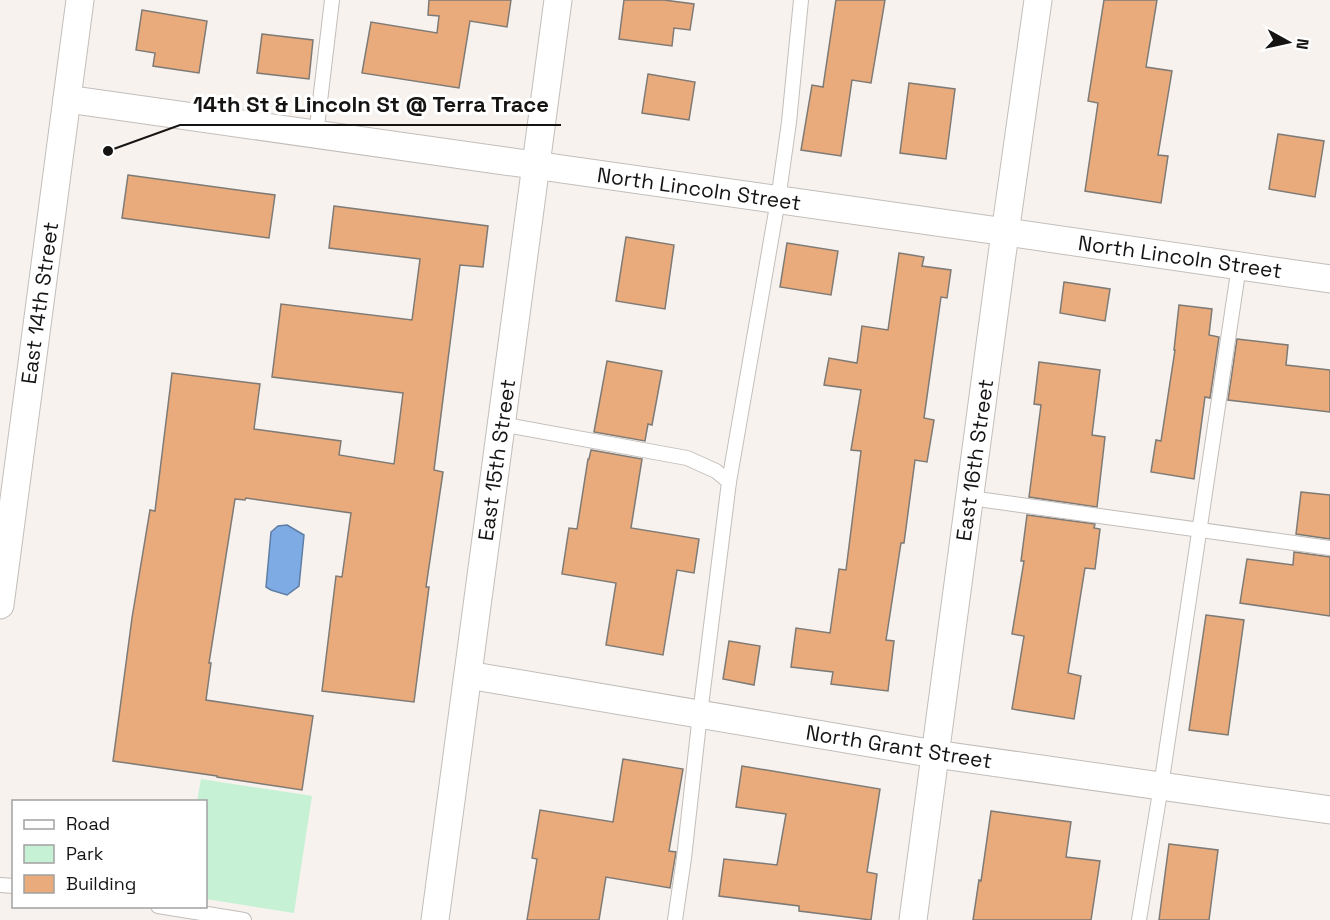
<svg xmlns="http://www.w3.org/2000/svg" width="1330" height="920" font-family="'Space Grotesk',sans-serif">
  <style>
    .green { fill: #c7f1d5 }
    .water { fill: #7eabe3; stroke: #5f7ea5; stroke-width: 1.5 }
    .building { fill: #e9ab7b; stroke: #7e7a76; stroke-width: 1.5 }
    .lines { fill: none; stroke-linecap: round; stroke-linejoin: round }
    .service-casing { stroke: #c3beba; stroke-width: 16 }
    .minor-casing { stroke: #c3beba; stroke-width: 29 }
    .service { stroke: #fff; stroke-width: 14 }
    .minor { stroke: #fff; stroke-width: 27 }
    .labels { text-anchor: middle; stroke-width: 6; stroke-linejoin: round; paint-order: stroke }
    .street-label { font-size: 21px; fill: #161413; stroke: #fff }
    .leader { fill: none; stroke: #161413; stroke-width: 2 }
    .callout-dot { fill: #161413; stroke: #fff; stroke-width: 2 }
    .callout-label { font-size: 22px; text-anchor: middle; font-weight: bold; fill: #161413; stroke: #fff; stroke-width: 6; stroke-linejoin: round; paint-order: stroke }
  </style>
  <rect width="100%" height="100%" fill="#f7f2ee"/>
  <polygon class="green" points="201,779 312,796 294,913 206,899 206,802 197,801"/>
  <polygon class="water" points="287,525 304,535 299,586 287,595 271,590 266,587 271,532 278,526"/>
  <g class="building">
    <polygon points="429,0 511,0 507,27 470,21 459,88 362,73 371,22 437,33 439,16 428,15"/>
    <polygon points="624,0 664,0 694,4 690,30 674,28 672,46 619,39"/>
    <polygon points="836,0 885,0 871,83 852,80 841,156 801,150 812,85 823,87"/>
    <polygon points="1104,0 1157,0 1146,67 1172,71 1158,155 1168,156 1161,203 1085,191 1098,103 1088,101"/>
    <polygon points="142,10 207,21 199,73 153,66 155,53 136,50"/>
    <polygon points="262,34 313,40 309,79 257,73"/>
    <polygon points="648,74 695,82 689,120 642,113"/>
    <polygon points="909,83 955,89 946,159 900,153"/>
    <polygon points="1278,134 1324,141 1315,197 1269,189"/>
    <polygon points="128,175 275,195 269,238 122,218"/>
    <polygon points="334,206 488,226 483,267 460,265 434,470 443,472 426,587 429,587 414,702 322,691 336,576 342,577 351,513 246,498 245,500 235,499 209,663 211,663 206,700 313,716 302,790 217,777 217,776 113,761 132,618 150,510 155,511 172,373 260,384 254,429 341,441 339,455 394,464 403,393 272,377 281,304 412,320 420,259 329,248"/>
    <polygon points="626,237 674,245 665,309 616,301"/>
    <polygon points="787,243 838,251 831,295 780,287"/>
    <polygon points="899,253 924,257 922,266 951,270 947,298 941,297 924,418 934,420 927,462 915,460 904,543 901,543 886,640 894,641 888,691 831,684 833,672 791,667 796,628 830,633 839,569 846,570 861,451 851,450 861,390 824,385 829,358 857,363 862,326 888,330"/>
    <polygon points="1064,282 1110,289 1105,321 1060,313"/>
    <polygon points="1179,305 1212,309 1209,335 1219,337 1210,398 1205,397 1194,479 1151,472 1156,440 1161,441 1175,350 1174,350"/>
    <polygon points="1237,339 1288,345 1286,365 1330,370 1330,412 1228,400"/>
    <polygon points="607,361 662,371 652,425 648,424 645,441 594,432"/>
    <polygon points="1039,362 1100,370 1092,435 1105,437 1097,507 1029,497 1041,405 1034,404"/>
    <polygon points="591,450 642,459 631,528 699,539 694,573 677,570 663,655 606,645 616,583 562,574 569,528 577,529 588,459 589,459"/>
    <polygon points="1301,492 1330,495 1330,539 1296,534"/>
    <polygon points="1027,515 1095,524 1094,528 1100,529 1095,569 1085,568 1068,673 1081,676 1074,719 1012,709 1024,636 1012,634 1024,561 1021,561"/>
    <polygon points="1294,552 1330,557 1330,616 1240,603 1247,559 1293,565"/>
    <polygon points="1206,615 1244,620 1228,735 1189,730"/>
    <polygon points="729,641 760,646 754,685 723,679"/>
    <polygon points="623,759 683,769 669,851 676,852 670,888 606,877 599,920 527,920 537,859 532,858 540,810 613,822"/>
    <polygon points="742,766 880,789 867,872 877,874 871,920 799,911 799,906 719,896 724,859 777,865 786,814 736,807"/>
    <polygon points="991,811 1071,822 1066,857 1100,861 1091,920 973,920 979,880 981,881"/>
    <polygon points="1169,844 1218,850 1209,920 1159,920"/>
  </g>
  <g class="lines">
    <g class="service-casing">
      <g id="service">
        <polyline points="316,135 332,0"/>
        <polyline points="501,424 687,458 716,471 729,482 700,714 684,858 675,920"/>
        <polyline points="729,482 778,200 789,122 801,0"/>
        <polyline points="970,498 1330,548"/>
        <polyline points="0,885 14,886"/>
        <polyline points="158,906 244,920"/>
        <polyline points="1139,920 1161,786 1239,266"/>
      </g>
    </g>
    <g class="minor-casing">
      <g id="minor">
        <polyline points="67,99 1006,232 1330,279"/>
        <polyline points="0,605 80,0"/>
        <polyline points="468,675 935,754 1330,810"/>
        <polyline points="435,920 558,0"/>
        <polyline points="913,920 1001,262 1038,0"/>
      </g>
    </g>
    <use href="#service" class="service"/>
    <use href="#minor" class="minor"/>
  </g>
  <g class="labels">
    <g class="street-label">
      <text transform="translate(699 189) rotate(8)" y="7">North Lincoln Street</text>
      <text transform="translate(1180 257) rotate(8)" y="7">North Lincoln Street</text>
      <text transform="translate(40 303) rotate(-82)" y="7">East 14th Street</text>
      <text transform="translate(497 460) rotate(-82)" y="7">East 15th Street</text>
      <text transform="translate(975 460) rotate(-82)" y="7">East 16th Street</text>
      <text transform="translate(899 747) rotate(9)" y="7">North Grant Street</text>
    </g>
  </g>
  <path class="leader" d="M108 151L180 125H561"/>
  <circle class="callout-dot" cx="108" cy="151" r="6"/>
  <g class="callout-label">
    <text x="371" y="112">14th St &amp; Lincoln St @ Terra Trace</text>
  </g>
  <rect x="12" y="800" width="195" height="108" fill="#ffffff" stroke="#a2a1a1" stroke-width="1.5"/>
  <rect x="24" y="820" width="30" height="9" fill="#ffffff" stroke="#a2a1a1" stroke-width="1.5"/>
  <text x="66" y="830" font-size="18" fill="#161413">Road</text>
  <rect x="24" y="845" width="30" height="18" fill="#c7f1d5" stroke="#a2a1a1" stroke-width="1.5"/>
  <text x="66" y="860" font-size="18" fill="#161413">Park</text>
  <rect x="24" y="875" width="30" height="18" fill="#e9ab7b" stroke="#a2a1a1" stroke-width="1.5"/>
  <text x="66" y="890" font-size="18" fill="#161413">Building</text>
  <g transform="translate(1288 42) rotate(98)" stroke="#ffffff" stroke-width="4.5" paint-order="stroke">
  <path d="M0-4.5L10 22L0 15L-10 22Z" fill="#161413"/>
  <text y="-9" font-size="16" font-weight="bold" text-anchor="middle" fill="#161413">N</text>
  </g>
</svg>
